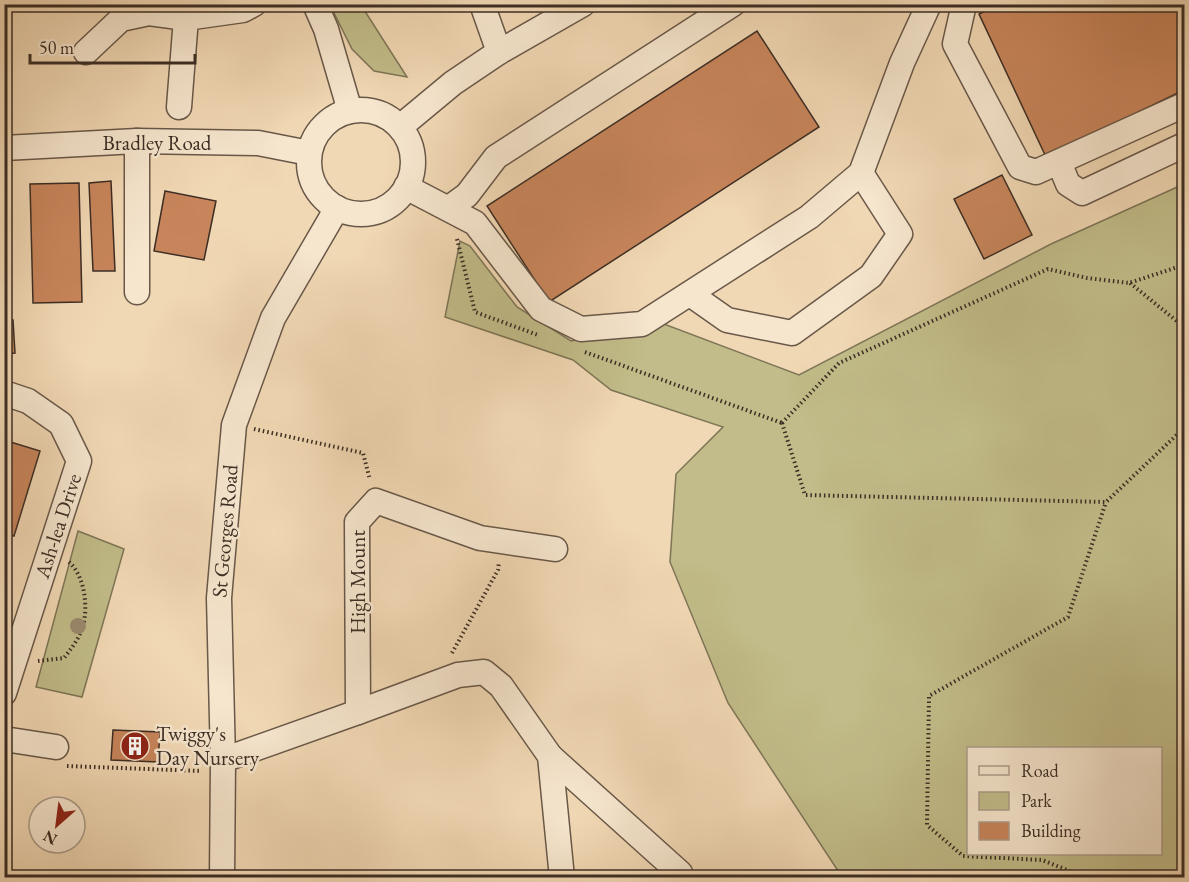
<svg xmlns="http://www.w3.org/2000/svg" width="1189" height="882" font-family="'EB Garamond',serif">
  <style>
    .green { fill: #c1bc89; stroke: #7e7557; stroke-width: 1.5; fill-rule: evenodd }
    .building { fill: #c8855b; stroke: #3c2e25; stroke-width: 1.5 }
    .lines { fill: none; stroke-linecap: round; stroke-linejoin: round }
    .minor-casing { stroke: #695849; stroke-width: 27 }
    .path { stroke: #3c2e25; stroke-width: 4; stroke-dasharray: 1.5 3; stroke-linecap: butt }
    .minor { stroke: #f6e6ce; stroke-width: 24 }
    .tree { fill: #9c8a70 }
    .labels { text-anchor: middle; stroke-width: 5; stroke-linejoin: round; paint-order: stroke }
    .street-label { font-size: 21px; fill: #3c2e25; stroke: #f6e6ce }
    .poi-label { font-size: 21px; fill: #3c2e25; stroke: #f6e6ce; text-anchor: start }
  </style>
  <rect width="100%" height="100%" fill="#f1d8b4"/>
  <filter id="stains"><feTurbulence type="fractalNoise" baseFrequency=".00333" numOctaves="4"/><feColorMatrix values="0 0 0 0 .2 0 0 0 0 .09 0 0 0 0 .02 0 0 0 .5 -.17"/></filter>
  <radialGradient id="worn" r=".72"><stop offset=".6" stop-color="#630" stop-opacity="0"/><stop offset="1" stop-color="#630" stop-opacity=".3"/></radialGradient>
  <g class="green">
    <polygon points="330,5 361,5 407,77 374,71 352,49"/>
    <path d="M1184 184V877H842L728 703 670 562 676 474 723 427 611 390 573 360 445 317 460 241 470 246 517 307 571 341 664 324 799 375 1051 244ZM968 748H1160V854H968Z"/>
    <polygon points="78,531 124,549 82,697 36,687"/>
  </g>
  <g class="building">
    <polygon points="1000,4 1184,4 1184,90 1046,157 979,14"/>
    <polygon points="757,31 819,127 549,302 487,206"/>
    <polygon points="1002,175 1032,235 984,259 954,199"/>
    <polygon points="111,181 115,271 93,271 89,183"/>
    <polygon points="79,183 82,302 33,303 30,184"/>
    <polygon points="165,191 216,201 204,260 154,251"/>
    <polygon points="4,320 13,320 15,353 4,354"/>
    <polygon points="4,440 40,451 14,536 4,533"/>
    <polygon points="4,536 11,539 4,559"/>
    <polygon points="113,730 160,732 158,762 111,760"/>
  </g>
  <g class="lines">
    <g class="minor-casing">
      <g id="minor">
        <polyline points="315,4 326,29 350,111"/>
        <polyline points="482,4 499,52"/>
        <polyline points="964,4 955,44 1020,167 1036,172 1184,105"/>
        <polyline points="186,18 243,10 254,4"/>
        <polyline points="86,52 121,19 149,13 186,18 179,107"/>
        <circle cx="361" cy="162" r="52"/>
        <polyline points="400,127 453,83 499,52 583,4"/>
        <polyline points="137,141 137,292"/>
        <polyline points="4,148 137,141 258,143 309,153"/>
        <polyline points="1059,162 1068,184 1082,193 1184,145"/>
        <polyline points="406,187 475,223 541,309 581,329 642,324 809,217 861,173 902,63 929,4"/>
        <polyline points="449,208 467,195 496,157 733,4"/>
        <polyline points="690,294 727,320 792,333 871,276 900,234 861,173"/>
        <polyline points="4,393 28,401 61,424 79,461 4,693"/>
        <polyline points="358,712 458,675 484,672 501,686 550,756 680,873 679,878"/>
        <polyline points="4,739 56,747"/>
        <polyline points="550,756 562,878"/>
        <polyline points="223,760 358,712 357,522 376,501 480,538 555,549"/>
        <polyline points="222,878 223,760 219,598 234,425 273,318 337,208"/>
      </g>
    </g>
    <g class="path">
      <polyline points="457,239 475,312 538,335"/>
      <polyline points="1130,283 1184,327"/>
      <polyline points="585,352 782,423"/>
      <polyline points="782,423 805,495 1106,502 1184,428"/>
      <polyline points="782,423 839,363 1048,269 1087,278 1129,283 1184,265"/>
      <polyline points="254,429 363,453 370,480"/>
      <polyline points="452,653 498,570 499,562"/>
      <path d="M38 661 64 658C71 649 78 640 82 629 89 609 85 576 69 562"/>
      <polyline points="67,766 201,771"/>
      <polyline points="1087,878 1042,860 963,856 927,825 929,696 1068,617 1106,502"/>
    </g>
    <use href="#minor" class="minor"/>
  </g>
  <circle class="tree" cx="78" cy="626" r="8"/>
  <defs>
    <g id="building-disc" transform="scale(1.5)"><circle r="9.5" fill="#8f2418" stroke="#f6e6ce"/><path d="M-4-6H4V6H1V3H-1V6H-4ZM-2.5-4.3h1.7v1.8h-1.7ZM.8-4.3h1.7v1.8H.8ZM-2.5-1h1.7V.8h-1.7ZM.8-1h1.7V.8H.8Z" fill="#fff"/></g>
  </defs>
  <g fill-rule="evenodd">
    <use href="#building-disc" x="135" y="746"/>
  </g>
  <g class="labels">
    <g class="street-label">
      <text x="157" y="150">Bradley Road</text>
      <text transform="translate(58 526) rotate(-72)" y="7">Ash-lea Drive</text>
      <text transform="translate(225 531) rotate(-85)" y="7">St Georges Road</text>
      <text transform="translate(358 582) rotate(-90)" y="7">High Mount</text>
    </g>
    <g class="poi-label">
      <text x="156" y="741">Twiggy's<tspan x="156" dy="24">Day Nursery</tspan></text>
    </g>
  </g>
  <rect width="1189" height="882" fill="none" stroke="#f1d8b4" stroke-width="24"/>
  <rect x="6" y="6" width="1177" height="870" fill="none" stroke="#3c2e25" stroke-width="3"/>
  <rect x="12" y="12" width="1165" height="858" fill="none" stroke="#3c2e25" stroke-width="1.5"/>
  <rect x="967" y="747" width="195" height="108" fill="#f6e6ce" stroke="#ac9c8a" stroke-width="1.5"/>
  <rect x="979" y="766" width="30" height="9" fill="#f6e6ce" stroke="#ac9c8a" stroke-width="1.5"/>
  <text x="1021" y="777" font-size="18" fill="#3c2e25">Road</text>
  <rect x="979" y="792" width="30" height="18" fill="#c1bc89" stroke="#ac9c8a" stroke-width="1.5"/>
  <text x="1021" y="807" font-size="18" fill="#3c2e25">Park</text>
  <rect x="979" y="822" width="30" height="18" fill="#c8855b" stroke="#ac9c8a" stroke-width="1.5"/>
  <text x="1021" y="837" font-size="18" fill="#3c2e25">Building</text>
  <g transform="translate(57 825) rotate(208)"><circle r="28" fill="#f6e6ce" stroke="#ac9c8a" stroke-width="1.5"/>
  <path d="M0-4.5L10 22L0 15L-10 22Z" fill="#8f2418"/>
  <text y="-9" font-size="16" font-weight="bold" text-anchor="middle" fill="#3c2e25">N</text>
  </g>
  <path d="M30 54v9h165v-9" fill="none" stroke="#3c2e25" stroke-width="3"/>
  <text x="39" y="54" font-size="18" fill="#3c2e25" stroke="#f6e6ce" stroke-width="4.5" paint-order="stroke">50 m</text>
  <rect width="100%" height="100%" filter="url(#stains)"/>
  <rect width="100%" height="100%" fill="url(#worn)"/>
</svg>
